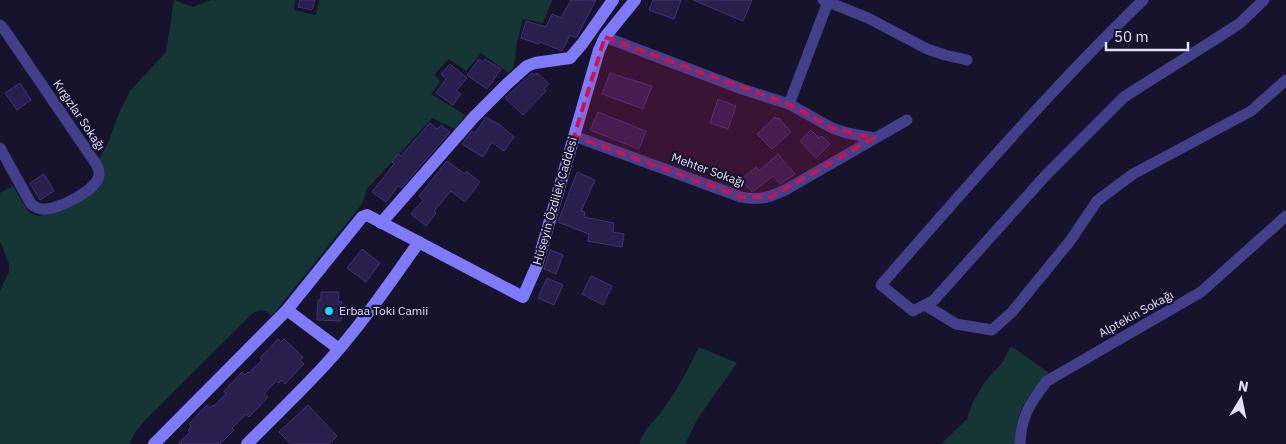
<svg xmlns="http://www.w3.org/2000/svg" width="1286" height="444" font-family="'IBM Plex Sans',sans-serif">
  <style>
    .green { fill: #163636 }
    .building { fill: #291f4d; stroke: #413278 }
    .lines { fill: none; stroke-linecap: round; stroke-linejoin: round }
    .street { stroke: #443f8a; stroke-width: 11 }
    .secondary { stroke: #7f79fb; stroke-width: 12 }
    .marked { fill: #c2185b; fill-opacity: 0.2; stroke: #c2185b; stroke-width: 4; stroke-dasharray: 10 6; stroke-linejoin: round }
    .poi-dot { fill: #11dcf8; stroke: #18132c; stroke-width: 2 }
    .labels { text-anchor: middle; stroke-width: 4.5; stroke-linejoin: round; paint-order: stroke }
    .street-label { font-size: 12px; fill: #e3dffe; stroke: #18132c }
    .poi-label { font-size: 12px; fill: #e3dffe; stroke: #18132c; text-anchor: start }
  </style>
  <rect width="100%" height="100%" fill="#18132c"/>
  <g class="green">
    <path d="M174 0 193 7 211 0H295L294 10 316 15 319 0H552L543 23 523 19 517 42 514 66 509 73 481 53 466 71 449 59 434 75 440 81 431 94 465 115 455 129 432 118 367 189 362 204 272 316C265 309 262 308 253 313L150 415 136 431 129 444H0V291L9 272V264L0 241V193L13 186 27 210 32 214 39 216 54 213 99 188 103 179 99 159 108 143 120 111 130 91 166 52Z"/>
    <path d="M1011 346 1049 373C1035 387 1020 404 1017 424 1015 430 1016 437 1016 444H941L967 419 973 402 984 383 1002 363Z"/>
    <path d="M699 347 737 363 698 418 685 444H639C643 431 653 422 661 412 676 392 688 370 699 347Z"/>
  </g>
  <g class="building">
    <polygon points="300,0 315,0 312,10 298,7"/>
    <polygon points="571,0 596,0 577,36 576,38 570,35 562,51 540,42 539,44 521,38 526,21 546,27 552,14 561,18"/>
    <polygon points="653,0 681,0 674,19 649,10"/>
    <polygon points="693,0 752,0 743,21"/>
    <polygon points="479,59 483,62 485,59 501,69 487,89 467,75"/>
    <polygon points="450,64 467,78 456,91 461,94 453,105 436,93 446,79 441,74"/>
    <polygon points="532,73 534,75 537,73 549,84 544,89 546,91 523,115 505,98"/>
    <polygon points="610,73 652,86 643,109 602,94"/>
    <polygon points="20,83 31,100 17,110 5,93"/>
    <polygon points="718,99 736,106 728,129 710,123"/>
    <polygon points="598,112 646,131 639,149 590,130"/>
    <polygon points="486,117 500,125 514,137 504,151 492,142 483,157 462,144 472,131 475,133"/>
    <polygon points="775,117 777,119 779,118 791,132 772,149 757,134"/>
    <polygon points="430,123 437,129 441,125 450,132 401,188 398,186 386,202 372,192 394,164 392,162 398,154 401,156"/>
    <polygon points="811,130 819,138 822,136 830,144 816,158 800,141"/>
    <polygon points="778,154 795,174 780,184 773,176 754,191 751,191 741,179 756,167 759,171"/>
    <polygon points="447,161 465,174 466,171 480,182 465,202 451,191 434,211 436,213 426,226 411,214 423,200 419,196"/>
    <polygon points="577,172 595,180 581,211 585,212 584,217 614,223 613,232 624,234 622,247 588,241 589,234 558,222"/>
    <polygon points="44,174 54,191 40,200 30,183"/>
    <polygon points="362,249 380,263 366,282 347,268"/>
    <polygon points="550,250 563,255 556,274 544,269"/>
    <polygon points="591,276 612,286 603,305 582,294"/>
    <polygon points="547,278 563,285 554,305 538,298"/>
    <polygon points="321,292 339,292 338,302 342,302 341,321 317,320 318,300 321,300"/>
    <polygon points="278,339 281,342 284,339 303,357 300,360 304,364 285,384 282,380 279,383 276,381 264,394 268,397 249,417 246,414 232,428 234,430 220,444 178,444 190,432 188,430 191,427 189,424 207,405 210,408 213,405 214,406 226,394 224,391 242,372 245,375 248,372 249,373 262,360 260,358"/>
    <polygon points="308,405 337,436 329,444 291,444 279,432"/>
  </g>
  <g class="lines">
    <g class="street">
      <polyline points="823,0 868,18 927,49 945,55 967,60"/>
      <path d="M1143 0C1050 90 966 188 881 285L913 311 934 300 1047 174 1124 97 1239 24 1264 0"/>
      <path d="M0 25 4 29 92 158C95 162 99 168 99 173 101 189 56 211 42 209 38 209 35 207 31 204L0 148"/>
      <polyline points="605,37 742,89 789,104 832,128 847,133 874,138"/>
      <polyline points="789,104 828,2"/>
      <path d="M574 136 741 197C759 201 771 197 787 189L907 120"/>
      <polyline points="925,305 956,324 992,330 1012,312 1070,241 1097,201 1133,174 1251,111 1286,80"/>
      <path d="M1020 444C1021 416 1030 403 1047 381L1201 292 1286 216"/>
    </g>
    <g class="secondary">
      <polyline points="381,223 474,117 507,84 527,66 535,63 570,58 582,44 613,0"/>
      <polyline points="287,310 339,349"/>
      <polyline points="154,444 287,310 362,217 367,215 523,297 537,265 599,50 605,37 635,0"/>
      <path d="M247 444C273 418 300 392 325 365 360 327 389 284 419 242"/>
    </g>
  </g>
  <path class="marked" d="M605 37 789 104 832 128 874 138 771 197H741L574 136Z"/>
  <circle class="poi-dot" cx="329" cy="311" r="5"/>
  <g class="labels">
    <g class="street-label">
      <text transform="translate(79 115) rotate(56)" y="4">Kırgızlar Sokağı</text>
      <text transform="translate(708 170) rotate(20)" y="4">Mehter Sokağı</text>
      <text transform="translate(555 201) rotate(-74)" y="4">Hüseyin Özdilek Caddesi</text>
      <text transform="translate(1136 314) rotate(-29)" y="4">Alptekin Sokağı</text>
    </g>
    <g class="poi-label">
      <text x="339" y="315">Erbaa Toki Camii</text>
    </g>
  </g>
  <g transform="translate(1241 399) rotate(10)" stroke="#18132c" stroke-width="4" paint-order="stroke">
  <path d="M0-4L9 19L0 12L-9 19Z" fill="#e3dffe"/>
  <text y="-8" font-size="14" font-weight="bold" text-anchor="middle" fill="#e3dffe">N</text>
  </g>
  <path d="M1106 42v8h82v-8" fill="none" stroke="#e3dffe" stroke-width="2.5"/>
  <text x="1114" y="42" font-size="15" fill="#e3dffe" stroke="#18132c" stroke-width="4" paint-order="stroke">50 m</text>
</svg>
